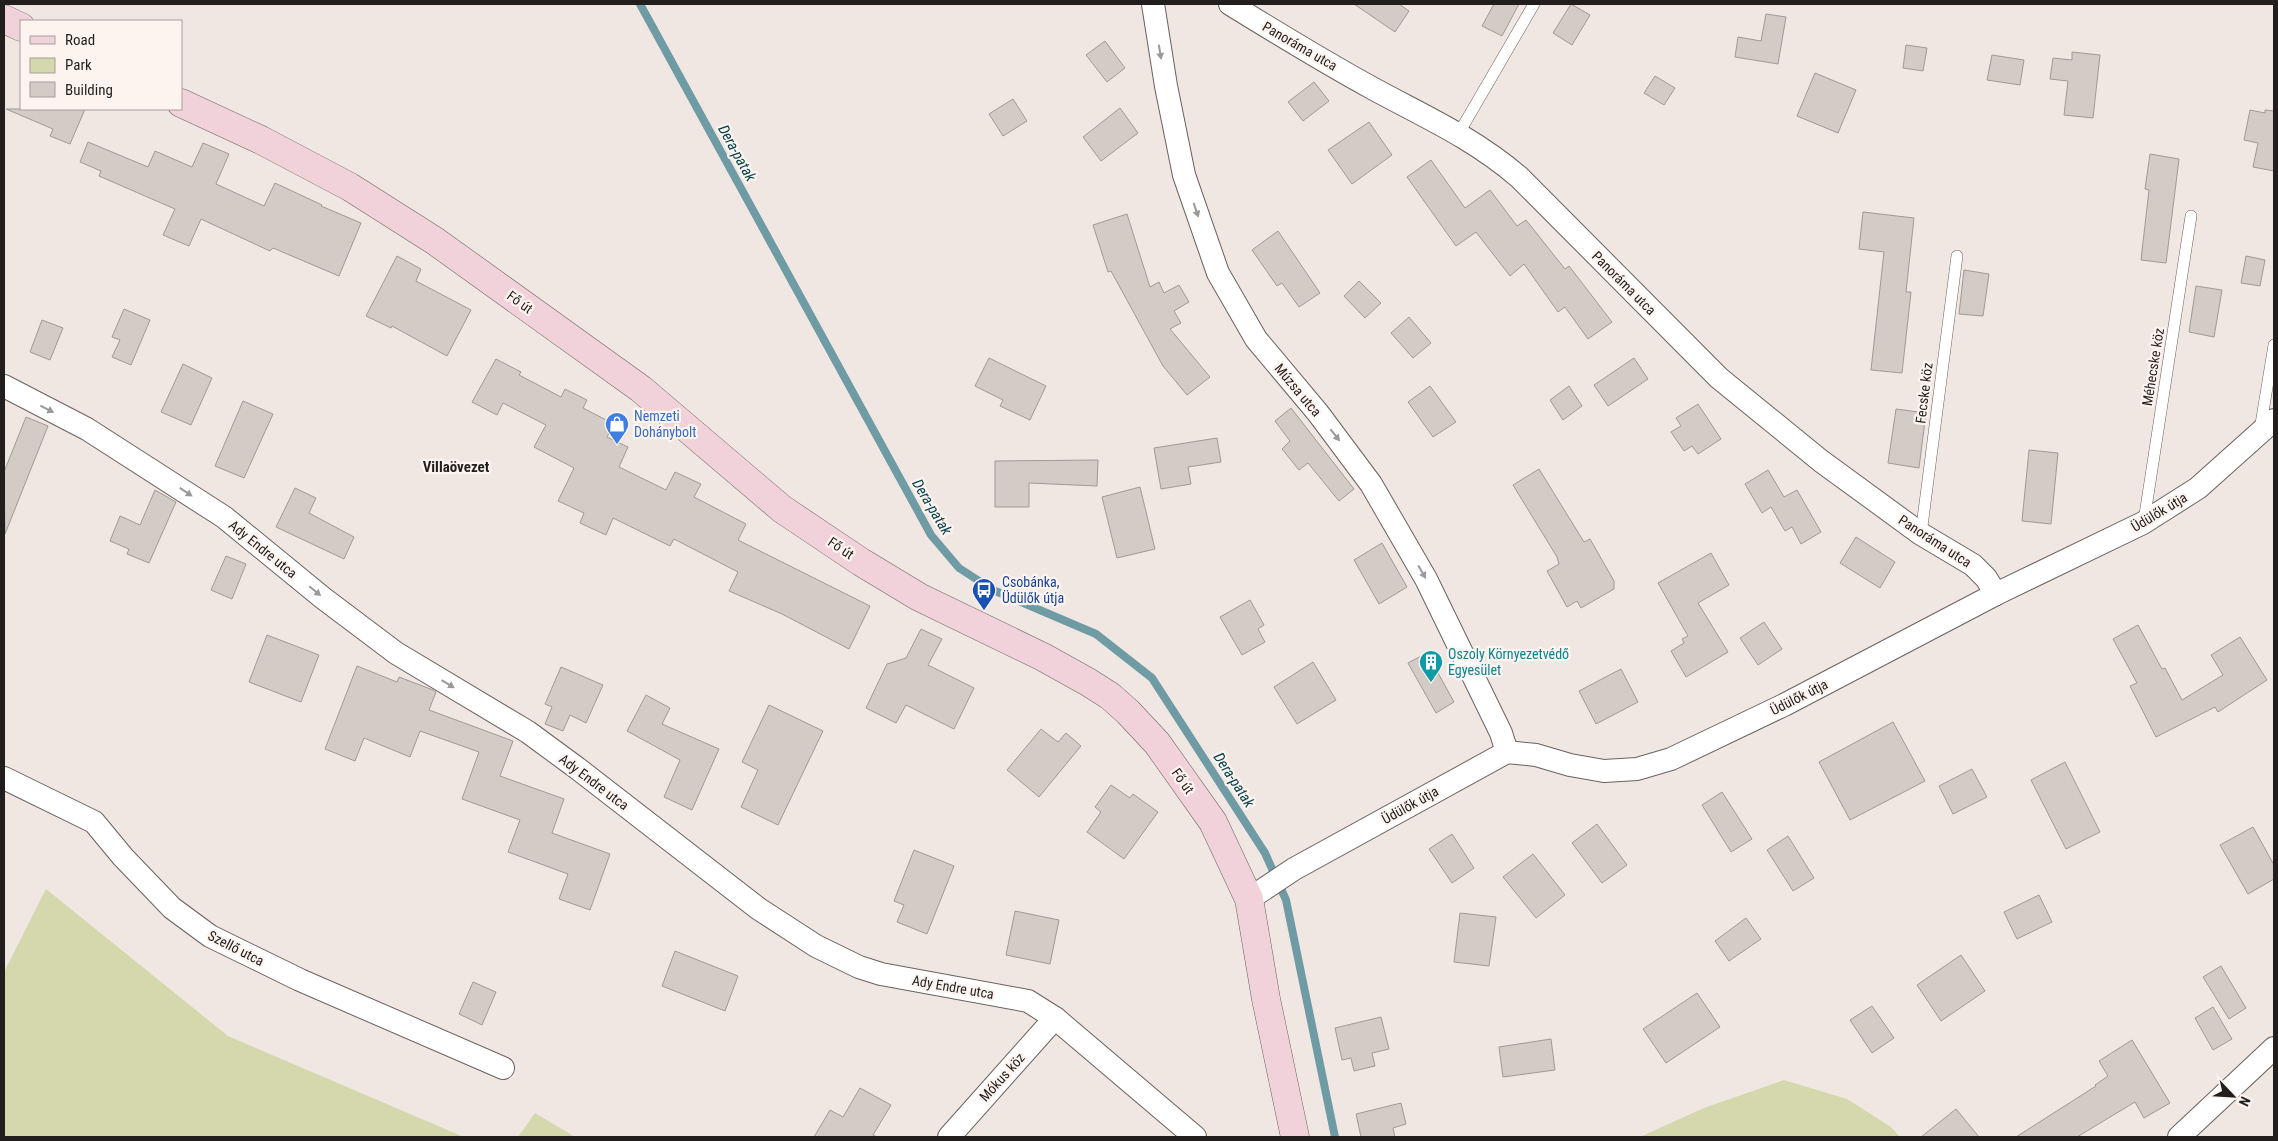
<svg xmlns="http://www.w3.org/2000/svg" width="2278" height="1141" font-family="'Roboto Condensed',sans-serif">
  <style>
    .green { fill: #d4d8ac }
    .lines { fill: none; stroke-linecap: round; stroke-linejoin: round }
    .stream { stroke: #6f9ba4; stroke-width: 8 }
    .building { fill: #d3cbc6; stroke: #a09994 }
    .lane-casing { stroke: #6a625f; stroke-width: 12 }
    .street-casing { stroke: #6a625f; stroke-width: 24 }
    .secondary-casing { stroke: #6a625f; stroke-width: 29 }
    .lane { stroke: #fff; stroke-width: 11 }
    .street { stroke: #fff; stroke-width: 22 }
    .secondary { stroke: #f1d2da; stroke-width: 28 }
    .oneway { fill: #9b9a99 }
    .labels { text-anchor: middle; stroke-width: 4.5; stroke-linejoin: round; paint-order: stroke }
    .street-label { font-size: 14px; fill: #211e1d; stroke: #fdf4f0 }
    .shop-label { font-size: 14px; fill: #366cbe; stroke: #fdf4f0; text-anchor: start }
    .transit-label { font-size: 14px; fill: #164399; stroke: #fdf4f0; text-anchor: start }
    .culture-label { font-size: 14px; fill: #0d838f; stroke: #fdf4f0; text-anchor: start }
    .water-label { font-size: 15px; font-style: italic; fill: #05434c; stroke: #fdf4f0 }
    .neighbourhood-label { font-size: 15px; font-weight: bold; fill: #211e1d; stroke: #fdf4f0 }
  </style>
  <rect width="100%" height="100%" fill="#f0e7e3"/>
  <g class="green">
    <polygon points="46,889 228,1036 464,1137 4,1137 4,972"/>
    <polygon points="1784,1080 1847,1099 1891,1127 1900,1137 1640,1137 1704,1108"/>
    <polygon points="535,1113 575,1137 518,1137"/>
  </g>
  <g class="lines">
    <polyline class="stream" points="640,4 931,535 959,568 993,590 1096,634 1152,678 1265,853 1286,900 1335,1137"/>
  </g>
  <g class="building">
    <polygon points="1354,4 1399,4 1409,11 1395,32"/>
    <polygon points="1494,4 1519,4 1502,36 1482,26"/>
    <polygon points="1571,4 1590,15 1572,45 1553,33"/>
    <polygon points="1766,14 1786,17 1778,64 1735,57 1738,37 1761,41"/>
    <polygon points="1105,41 1125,68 1107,82 1086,55"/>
    <polygon points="1906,45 1927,48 1923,71 1903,68"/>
    <polygon points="2072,52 2100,55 2093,118 2064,115 2068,81 2050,79 2053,58 2072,60"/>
    <polygon points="1992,55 2024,60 2020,85 1987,80"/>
    <polygon points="1815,73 1856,90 1838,133 1797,116"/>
    <polygon points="1655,76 1675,88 1664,105 1644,93"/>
    <polygon points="1314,82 1329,101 1303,121 1288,102"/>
    <polygon points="1013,99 1027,121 1003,136 989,114"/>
    <polygon points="1120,108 1138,133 1101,161 1083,137"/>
    <polygon points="6,109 85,109 70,144 50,136 53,129"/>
    <polygon points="2250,110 2265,113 2265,110 2274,111 2274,171 2253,167 2258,143 2244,140"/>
    <polygon points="1369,122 1392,155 1352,184 1328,150"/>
    <polygon points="88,142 148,167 155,151 192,167 203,143 229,154 216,184 264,206 275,183 322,205 321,206 361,223 339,276 273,248 270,251 201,219 189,246 163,235 175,209 99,176 101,171 80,162"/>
    <polygon points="2150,154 2179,159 2166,263 2141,260 2149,190 2145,189"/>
    <polygon points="1431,160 1465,208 1490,190 1517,226 1526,220 1565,269 1569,266 1612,322 1588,339 1565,307 1558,312 1524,264 1510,276 1476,232 1456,246 1407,177"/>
    <polygon points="1863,212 1914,218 1906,292 1911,292 1902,373 1871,370 1884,252 1859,249"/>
    <polygon points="1127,214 1150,287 1159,282 1164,293 1179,285 1189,302 1174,311 1181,323 1170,329 1210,377 1187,395 1163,366 1111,271 1108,272 1093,225"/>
    <polygon points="1278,231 1320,293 1299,307 1282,283 1277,286 1252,250"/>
    <polygon points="397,256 421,269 416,281 471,310 447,356 392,326 391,328 366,316"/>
    <polygon points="2246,256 2265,260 2260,286 2241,283"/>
    <polygon points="1964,270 1989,274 1983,316 1959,314"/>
    <polygon points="1359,281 1381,303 1365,318 1344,296"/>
    <polygon points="2196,286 2222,290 2214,337 2189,332"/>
    <polygon points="124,309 150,320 131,365 112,357 120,340 112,337"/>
    <polygon points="1409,317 1431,343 1413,358 1391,333"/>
    <polygon points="42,320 63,328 50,360 30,352"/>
    <polygon points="989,358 1046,386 1030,420 1000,406 1003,400 975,386"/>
    <polygon points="1634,358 1648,379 1608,406 1594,385"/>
    <polygon points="496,359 521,372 519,375 561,397 565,389 587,400 583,408 614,424 607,437 628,447 619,467 666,490 675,472 701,484 694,497 746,524 738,540 870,606 849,649 782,614 729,591 738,572 674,539 670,546 613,518 606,535 580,523 584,513 558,501 574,468 534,447 546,425 503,403 497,415 472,402"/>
    <polygon points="183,364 212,378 191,425 161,412"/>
    <polygon points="1430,386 1456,422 1433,437 1408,402"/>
    <polygon points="1569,386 1582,406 1563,420 1550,400"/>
    <polygon points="243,401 273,414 244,478 215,466"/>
    <polygon points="1698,404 1721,439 1698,454 1692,446 1684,451 1671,432 1681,426 1676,418"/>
    <polygon points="1291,408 1354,489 1339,501 1308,463 1299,470 1282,449 1290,441 1275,421"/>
    <polygon points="1896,409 1926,413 1919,468 1888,463"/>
    <polygon points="26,417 48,426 5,534 4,472"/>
    <polygon points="1217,438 1221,462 1188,467 1191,484 1161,489 1154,448"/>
    <polygon points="2029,450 2058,453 2051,524 2022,521"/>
    <polygon points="1098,460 1097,486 1029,483 1029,507 995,507 995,461"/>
    <polygon points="1539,469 1584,542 1590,539 1614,581 1614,589 1581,608 1577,601 1567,607 1547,571 1559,564 1557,557 1513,485"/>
    <polygon points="1768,470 1784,497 1797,490 1821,532 1801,544 1792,527 1785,531 1771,507 1762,513 1745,484"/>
    <polygon points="1140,487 1155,549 1117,558 1102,497"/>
    <polygon points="295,488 316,498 309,513 354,537 344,559 276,527"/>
    <polygon points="155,490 176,502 149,563 127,554 129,549 110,541 120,516 140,525"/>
    <polygon points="1856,537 1895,562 1880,588 1840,563"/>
    <polygon points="1382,543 1407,587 1379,604 1354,560"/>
    <polygon points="1711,553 1729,585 1698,603 1728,652 1686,677 1671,651 1684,643 1682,639 1688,636 1658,583"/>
    <polygon points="226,556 246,564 232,599 211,590"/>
    <polygon points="1250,600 1264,625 1258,629 1265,642 1242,655 1220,617"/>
    <polygon points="1764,622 1782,649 1758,665 1740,638"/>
    <polygon points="2138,625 2162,669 2165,668 2182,700 2223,675 2211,655 2240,637 2267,680 2218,712 2215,707 2156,737 2130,686 2137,683 2113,639"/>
    <polygon points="921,629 942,639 928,665 974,688 954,729 906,705 896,723 866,708 887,664 906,658"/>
    <polygon points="267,635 319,655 301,702 249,682"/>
    <polygon points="1427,653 1454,702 1436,713 1408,663"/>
    <polygon points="1313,662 1336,700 1297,724 1274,687"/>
    <polygon points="357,666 397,682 399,677 433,690 436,692 429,710 513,741 500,776 564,799 552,833 610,854 590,910 559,899 568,874 508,852 520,820 462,799 479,752 420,731 410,757 364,738 355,761 325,749"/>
    <polygon points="561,667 603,685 586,723 570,715 563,731 545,724 552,707 545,704"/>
    <polygon points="1621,669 1638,702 1596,724 1579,691"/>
    <polygon points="646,695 670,708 662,724 719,749 692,810 664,797 680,760 627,731"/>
    <polygon points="769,705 823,731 778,825 741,807 758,770 742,762"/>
    <polygon points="1893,722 1925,781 1850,820 1819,762"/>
    <polygon points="1041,729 1058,742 1066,733 1081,746 1039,797 1007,770"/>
    <polygon points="2065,762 2100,832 2066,849 2031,780"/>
    <polygon points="1972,769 1987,797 1953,814 1939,786"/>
    <polygon points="1111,785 1130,798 1133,794 1158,812 1124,859 1087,832 1101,812 1095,807"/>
    <polygon points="1722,792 1752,839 1731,852 1702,805"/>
    <polygon points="1597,824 1627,865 1602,883 1572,843"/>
    <polygon points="2253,827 2274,865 2274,879 2248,894 2220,845"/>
    <polygon points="1452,834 1474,868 1452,883 1429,849"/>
    <polygon points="1788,836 1814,878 1793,891 1767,850"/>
    <polygon points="914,850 954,866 927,934 897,922 904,905 894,901"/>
    <polygon points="1533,854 1565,895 1536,918 1503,877"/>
    <polygon points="2039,895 2052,922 2017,939 2004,912"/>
    <polygon points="1015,911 1059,920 1050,964 1006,955"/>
    <polygon points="1460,913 1496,917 1489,966 1454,962"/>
    <polygon points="1746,918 1761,939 1729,961 1715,941"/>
    <polygon points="675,951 738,976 725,1011 662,986"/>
    <polygon points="1961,955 1985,991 1941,1021 1917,985"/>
    <polygon points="2221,966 2246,1008 2229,1019 2203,977"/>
    <polygon points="473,982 496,992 482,1025 459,1014"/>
    <polygon points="1697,993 1720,1027 1666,1063 1643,1029"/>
    <polygon points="1872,1006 1894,1038 1872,1053 1850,1020"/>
    <polygon points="2213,1007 2232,1039 2213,1050 2195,1018"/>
    <polygon points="1381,1017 1389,1049 1372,1053 1375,1066 1354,1071 1351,1058 1342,1060 1335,1028"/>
    <polygon points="1551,1039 1555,1070 1503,1077 1499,1047"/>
    <polygon points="2132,1040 2170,1103 2144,1118 2135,1102 2077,1137 2016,1137 2096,1086 2095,1085 2108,1076 2099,1061"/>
    <polygon points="860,1088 891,1105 873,1135 877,1137 814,1137 830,1110 843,1117"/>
    <polygon points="1401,1103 1406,1124 1393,1128 1395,1137 1361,1137 1356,1114"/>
    <polygon points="1956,1109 1979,1137 1921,1137"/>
  </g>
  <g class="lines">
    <g class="lane-casing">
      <g id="lane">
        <polyline points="1459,133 1534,4"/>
        <polyline points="2260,430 2274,345"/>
        <polyline points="2144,521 2191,216"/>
        <polyline points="1921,534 1957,256"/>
      </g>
    </g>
    <g class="street-casing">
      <g id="street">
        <polyline points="1153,4 1166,86 1184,175 1218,273 1256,339 1318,413 1371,484 1426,579 1501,733 1507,752"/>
        <path d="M1230 4C1277 33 1324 62 1372 88 1425 117 1472 137 1519 177L1719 378 1821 461 1921 534 1973 565 1986 578 1996 594"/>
        <polyline points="4,386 87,429 224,517 323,598 396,653 528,732 577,768 759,909 816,946 859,967 881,974 1028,1001 1055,1018 1195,1137"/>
        <polyline points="4,778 94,822 123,857 172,908 210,936 300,980 503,1068"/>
        <polyline points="1249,899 1294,869 1507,752 1536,755 1570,765 1604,771 1637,769 1671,759 1784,705 1996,594 2143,523 2198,488 2274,420"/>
        <polyline points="949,1137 1055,1018"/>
        <polyline points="2179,1137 2274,1048"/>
      </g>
    </g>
    <g class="secondary-casing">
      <g id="secondary">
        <polyline points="4,19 21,27"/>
        <polyline points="181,103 261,140 350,187 435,241 641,389 782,509 861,562 919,597 1043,657 1088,682 1110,696 1128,712 1157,743 1213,822 1249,899 1266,999 1295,1137"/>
      </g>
    </g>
    <use href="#lane" class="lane"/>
    <use href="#street" class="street"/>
    <use href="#secondary" class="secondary"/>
  </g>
  <defs><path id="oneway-solid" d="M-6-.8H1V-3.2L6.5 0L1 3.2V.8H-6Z" transform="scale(1.25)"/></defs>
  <g class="oneway">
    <use href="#oneway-solid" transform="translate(1160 52) rotate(81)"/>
    <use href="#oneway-solid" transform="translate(1196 210) rotate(71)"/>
    <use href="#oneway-solid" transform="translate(47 409) rotate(27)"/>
    <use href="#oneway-solid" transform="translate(1335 435) rotate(52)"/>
    <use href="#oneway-solid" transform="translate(186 492) rotate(34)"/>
    <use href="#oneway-solid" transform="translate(1422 572) rotate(60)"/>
    <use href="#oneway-solid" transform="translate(315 591) rotate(39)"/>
    <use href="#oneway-solid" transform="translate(448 684) rotate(31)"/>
  </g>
  <defs>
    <g id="shop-pin" transform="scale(1.25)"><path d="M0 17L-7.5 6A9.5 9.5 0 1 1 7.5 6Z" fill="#3f7fe0" stroke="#fdf4f0"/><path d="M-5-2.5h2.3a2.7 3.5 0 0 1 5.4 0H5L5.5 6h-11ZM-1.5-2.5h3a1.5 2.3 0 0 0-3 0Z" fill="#fff"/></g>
    <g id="bus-pin" transform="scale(1.25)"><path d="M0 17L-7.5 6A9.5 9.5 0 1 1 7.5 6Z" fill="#1a4fb4" stroke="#fdf4f0"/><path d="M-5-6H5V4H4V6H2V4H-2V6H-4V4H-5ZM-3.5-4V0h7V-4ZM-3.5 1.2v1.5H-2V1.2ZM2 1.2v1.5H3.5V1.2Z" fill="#fff"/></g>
    <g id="building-pin" transform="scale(1.25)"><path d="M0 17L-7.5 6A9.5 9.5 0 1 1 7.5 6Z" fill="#0f9aa8" stroke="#fdf4f0"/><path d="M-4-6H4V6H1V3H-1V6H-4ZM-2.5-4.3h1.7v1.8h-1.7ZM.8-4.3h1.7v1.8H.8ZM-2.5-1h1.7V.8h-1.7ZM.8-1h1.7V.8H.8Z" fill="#fff"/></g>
  </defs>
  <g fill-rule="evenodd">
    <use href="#shop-pin" x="617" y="424"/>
    <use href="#bus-pin" x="984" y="590"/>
    <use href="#building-pin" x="1431" y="662"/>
  </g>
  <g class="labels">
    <g class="street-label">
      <text transform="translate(1300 46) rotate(30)" y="5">Panoráma utca</text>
      <text transform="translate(1624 283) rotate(45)" y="5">Panoráma utca</text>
      <text transform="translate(520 302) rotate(36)" y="5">Fő út</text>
      <text transform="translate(2153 367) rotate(-81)" y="5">Méhecske köz</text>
      <text transform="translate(1298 390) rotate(50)" y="5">Múzsa utca</text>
      <text transform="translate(1924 393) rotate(-83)" y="5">Fecske köz</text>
      <text transform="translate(2159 512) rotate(-31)" y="5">Üdülők útja</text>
      <text transform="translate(1935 541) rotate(33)" y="5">Panoráma utca</text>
      <text transform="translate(841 548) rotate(34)" y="5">Fő út</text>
      <text transform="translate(263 549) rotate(39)" y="5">Ady Endre utca</text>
      <text transform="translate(1799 697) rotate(-27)" y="5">Üdülők útja</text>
      <text transform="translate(1183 781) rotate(55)" y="5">Fő út</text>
      <text transform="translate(594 782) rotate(37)" y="5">Ady Endre utca</text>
      <text transform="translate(1410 805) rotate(-29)" y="5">Üdülők útja</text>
      <text transform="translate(236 948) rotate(27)" y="5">Szellő utca</text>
      <text transform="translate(953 987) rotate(10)" y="5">Ady Endre utca</text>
      <text transform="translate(1002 1077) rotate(-48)" y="5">Mókus köz</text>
    </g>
    <g class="shop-label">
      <text x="634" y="421">Nemzeti<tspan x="634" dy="16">Dohánybolt</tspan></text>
    </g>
    <g class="transit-label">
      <text x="1002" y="587">Csobánka,<tspan x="1002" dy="16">Üdülők útja</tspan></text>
    </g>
    <g class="culture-label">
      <text x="1448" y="659">Oszoly Környezetvédő<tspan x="1448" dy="16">Egyesület</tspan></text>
    </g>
    <g class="water-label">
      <text transform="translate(737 153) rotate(61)" y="5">Dera-patak</text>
      <text transform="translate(932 507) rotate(59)" y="5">Dera-patak</text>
      <text transform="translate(1234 780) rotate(57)" y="5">Dera-patak</text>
    </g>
    <g class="neighbourhood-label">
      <text x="456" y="472">Villaövezet</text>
    </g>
  </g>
  <rect width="2278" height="1141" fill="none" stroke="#211e1d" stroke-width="10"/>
  <rect x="20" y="20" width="162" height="90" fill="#fdf4f0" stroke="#a59e9c"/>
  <rect x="30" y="36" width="25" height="8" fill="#f1d2da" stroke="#a59e9c"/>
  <text x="65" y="45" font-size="15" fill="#211e1d">Road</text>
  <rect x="30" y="58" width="25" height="15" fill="#d4d8ac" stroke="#a59e9c"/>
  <text x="65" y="70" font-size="15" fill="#211e1d">Park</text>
  <rect x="30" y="82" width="25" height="15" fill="#d3cbc6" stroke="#a59e9c"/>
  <text x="65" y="95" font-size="15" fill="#211e1d">Building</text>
  <g transform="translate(2233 1096) rotate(115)" stroke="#fdf4f0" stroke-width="4" paint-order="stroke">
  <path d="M0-4L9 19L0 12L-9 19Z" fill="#211e1d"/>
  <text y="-8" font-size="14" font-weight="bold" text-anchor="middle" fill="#211e1d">N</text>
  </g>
</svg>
